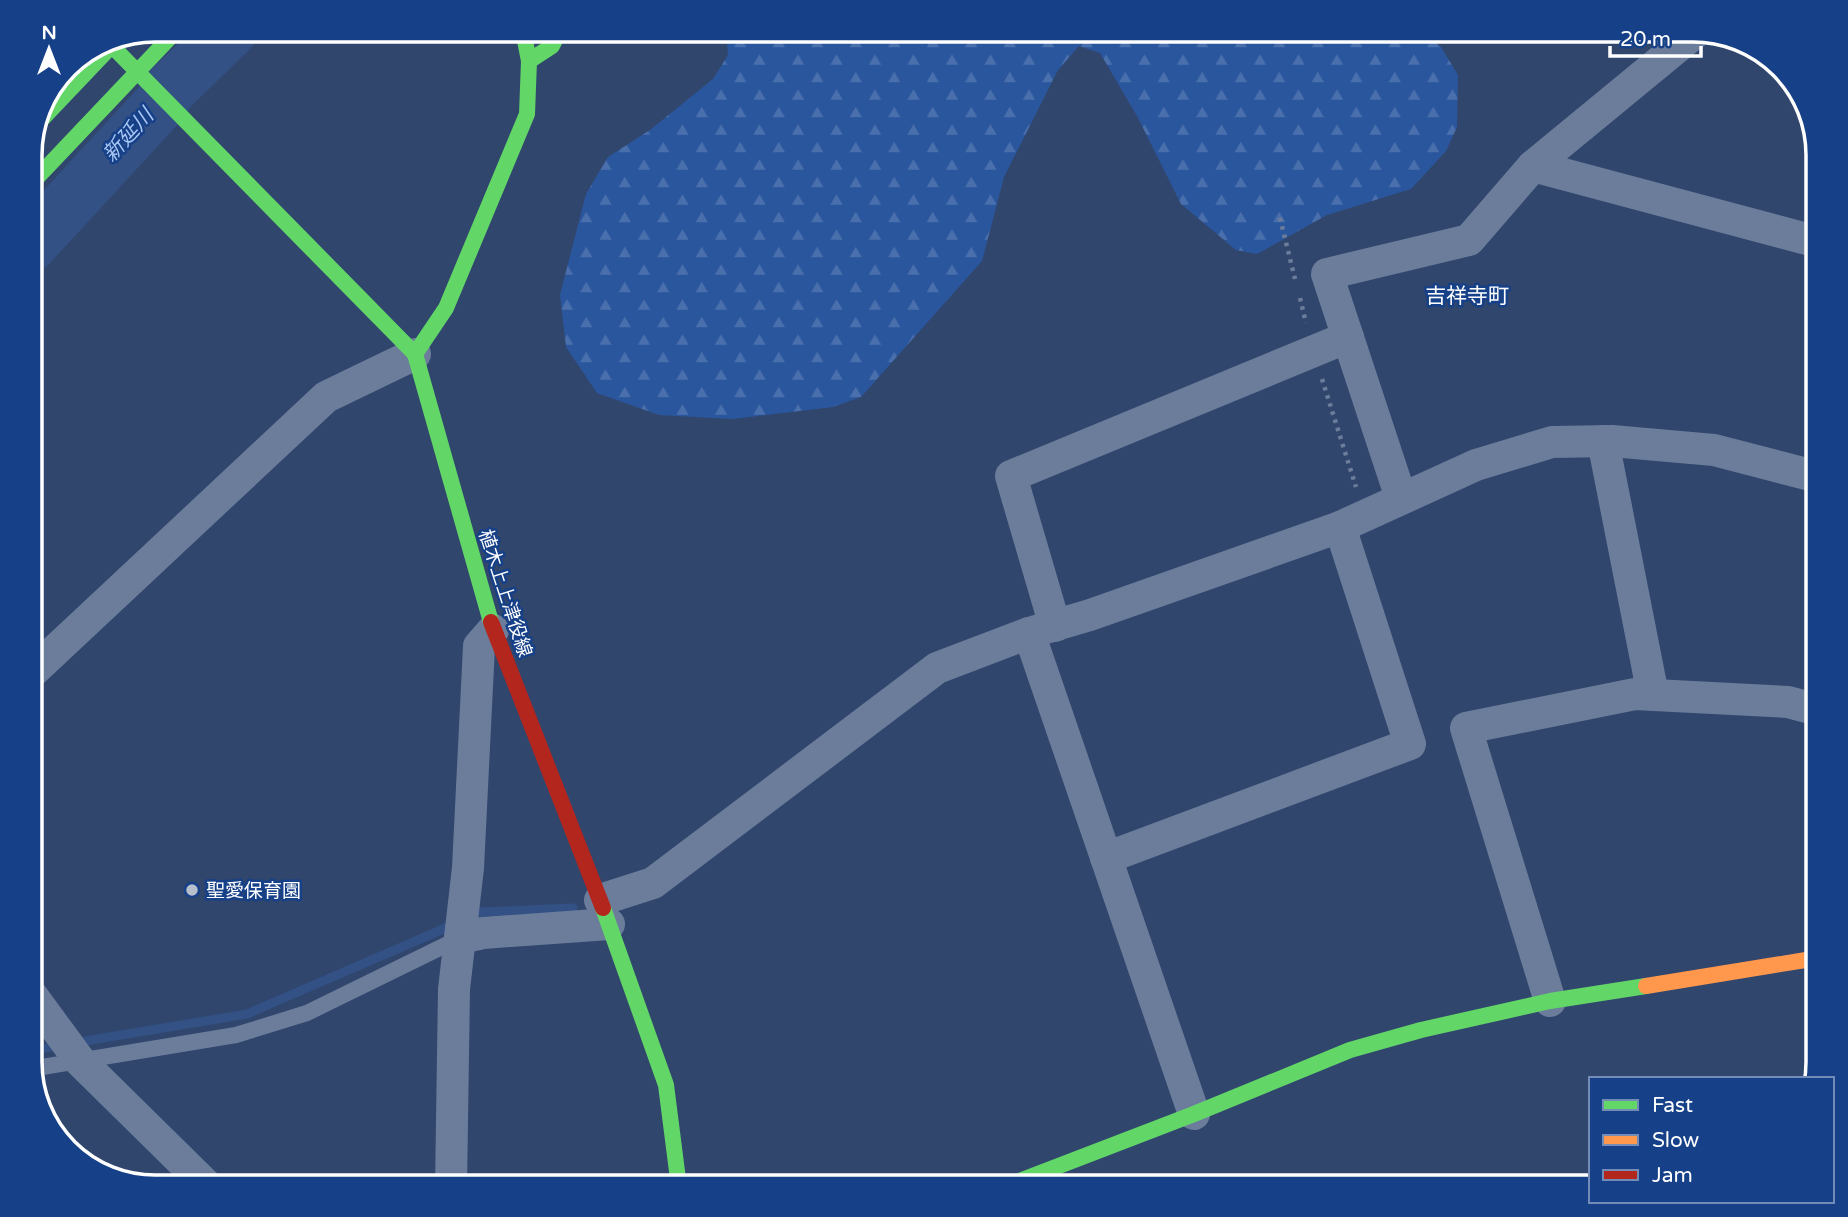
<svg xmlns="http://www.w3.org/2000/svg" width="1848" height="1217" font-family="'Varela Round','Noto Sans JP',sans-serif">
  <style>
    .forest { fill: url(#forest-firs) }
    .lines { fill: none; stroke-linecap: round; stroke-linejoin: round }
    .stream { stroke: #335185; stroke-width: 9 }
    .river { stroke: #335185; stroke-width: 54 }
    .path { stroke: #6c7d9b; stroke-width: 4.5; stroke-dasharray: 3.5 5; stroke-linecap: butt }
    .lane { stroke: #6c7d9b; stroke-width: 16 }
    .street { stroke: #6c7d9b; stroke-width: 32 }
    .fast { stroke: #63d668; stroke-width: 16 }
    .slow { stroke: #ff974d; stroke-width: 16 }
    .jam { stroke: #b3261e; stroke-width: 16 }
    .poi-dot { fill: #b7becc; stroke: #164087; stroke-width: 2.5 }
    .labels { text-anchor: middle; stroke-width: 5; stroke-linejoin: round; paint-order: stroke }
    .street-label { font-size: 19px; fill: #fff; stroke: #164087 }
    .poi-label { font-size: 19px; fill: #fff; stroke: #164087; text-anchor: start }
    .water-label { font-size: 21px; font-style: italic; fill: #a8c6f5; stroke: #164087 }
    .neighbourhood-label { font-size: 21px; fill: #fff; stroke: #164087 }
    .rim { fill: none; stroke: #fff; stroke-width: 3.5 }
  </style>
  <defs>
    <pattern id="forest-firs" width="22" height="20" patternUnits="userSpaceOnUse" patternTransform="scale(1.75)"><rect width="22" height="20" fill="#2a569e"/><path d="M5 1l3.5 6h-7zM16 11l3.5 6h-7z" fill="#4a6fad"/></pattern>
  </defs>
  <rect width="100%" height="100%" fill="#30466d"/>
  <polygon class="forest" points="726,30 1421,30 1441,47 1458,75 1457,127 1446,151 1411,189 1327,215 1257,254 1236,250 1181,204 1137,116 1100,53 1079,46 1058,70 1004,177 982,261 861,397 833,407 732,419 659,415 597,393 566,347 560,295 586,194 608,157 650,130 713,79 728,55"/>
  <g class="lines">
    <g class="stream">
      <polyline points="468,918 481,912 573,908"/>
      <polyline points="73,1043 247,1014 455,924"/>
      <polyline points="30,1052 59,1045"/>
    </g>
    <polyline class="river" points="30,245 160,104 172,87 231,30"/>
    <g class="path">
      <polyline points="1280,218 1295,279"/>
      <polyline points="1300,298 1306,323"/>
      <polyline points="1322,379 1356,487"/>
    </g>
    <polyline class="lane" points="30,1069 236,1035 307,1013 460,938"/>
    <g class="street">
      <polyline points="1533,166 1818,242"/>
      <polyline points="1603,441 1653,695"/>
      <polyline points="1401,498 1327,274 1469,240 1533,166 1697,31"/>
      <polyline points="1055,626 1011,476 1348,337"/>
      <polyline points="1029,633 1194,1114"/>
      <polyline points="30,674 326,397 415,354"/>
      <polyline points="1106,858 1410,744 1340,527"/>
      <polyline points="600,900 653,883 937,668 1029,633 1090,615 1340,527 1476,465 1552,442 1612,441 1714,450 1818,477"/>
      <polyline points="460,938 483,933 609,924"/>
      <polyline points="30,993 80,1061 208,1187"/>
      <polyline points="1550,1001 1466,728 1635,694 1788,702 1818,710"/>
      <polyline points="451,1187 454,989 468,868 479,646 493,630"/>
    </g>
    <g class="fast">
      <polyline points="112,46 415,354"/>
      <polyline points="529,61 552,46 560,30"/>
      <polyline points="43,118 120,37"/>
      <polyline points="30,185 177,30"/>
      <polyline points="491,622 415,354 446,308 527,114 529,61 523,30"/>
      <polyline points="603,908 666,1085 679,1187"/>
      <polyline points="1004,1187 1194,1114 1350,1050 1421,1030 1550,1001 1646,986"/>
    </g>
    <polyline class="slow" points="1646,986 1818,958"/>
    <polyline class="jam" points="491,622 603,908"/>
  </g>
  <circle class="poi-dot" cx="192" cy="890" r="7"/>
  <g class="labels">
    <g class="street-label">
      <text transform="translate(506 593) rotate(72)" y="7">植木上上津役線</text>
    </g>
    <g class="poi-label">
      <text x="206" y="897">聖愛保育園</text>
    </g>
    <g class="water-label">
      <text transform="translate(128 135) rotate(-48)" y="7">新延川</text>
    </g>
    <g class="neighbourhood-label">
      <text x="1467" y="303">吉祥寺町</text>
    </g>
  </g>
  <path d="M0 0H1848V1217H0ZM155 42H1693A113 113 0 0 1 1806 155V1062A113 113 0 0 1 1693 1175H155A113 113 0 0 1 42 1062V155A113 113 0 0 1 155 42Z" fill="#164087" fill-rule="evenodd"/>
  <path class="rim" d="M155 42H1693A113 113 0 0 1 1806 155V1062A113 113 0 0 1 1693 1175H155A113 113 0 0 1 42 1062V155A113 113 0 0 1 155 42Z"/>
  <rect x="1589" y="1077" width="245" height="126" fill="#164087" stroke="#738cb7" stroke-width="2"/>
  <rect x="1603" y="1100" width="35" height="10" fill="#63d668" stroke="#738cb7" stroke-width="2"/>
  <text x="1652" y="1112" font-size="21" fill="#ffffff">Fast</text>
  <rect x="1603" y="1135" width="35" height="10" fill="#ff974d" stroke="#738cb7" stroke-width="2"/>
  <text x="1652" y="1147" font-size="21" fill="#ffffff">Slow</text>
  <rect x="1603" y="1170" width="35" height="10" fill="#b3261e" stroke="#738cb7" stroke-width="2"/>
  <text x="1652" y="1182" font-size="21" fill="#ffffff">Jam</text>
  <g transform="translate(49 49)" stroke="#164087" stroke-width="5" paint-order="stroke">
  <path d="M0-5L12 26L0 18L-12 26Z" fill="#ffffff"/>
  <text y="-10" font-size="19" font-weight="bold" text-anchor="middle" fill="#ffffff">N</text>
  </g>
  <path d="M1610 46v10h91v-10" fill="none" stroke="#ffffff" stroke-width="3.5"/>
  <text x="1620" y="46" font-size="21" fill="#ffffff" stroke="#164087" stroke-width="5" paint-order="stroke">20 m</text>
</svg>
